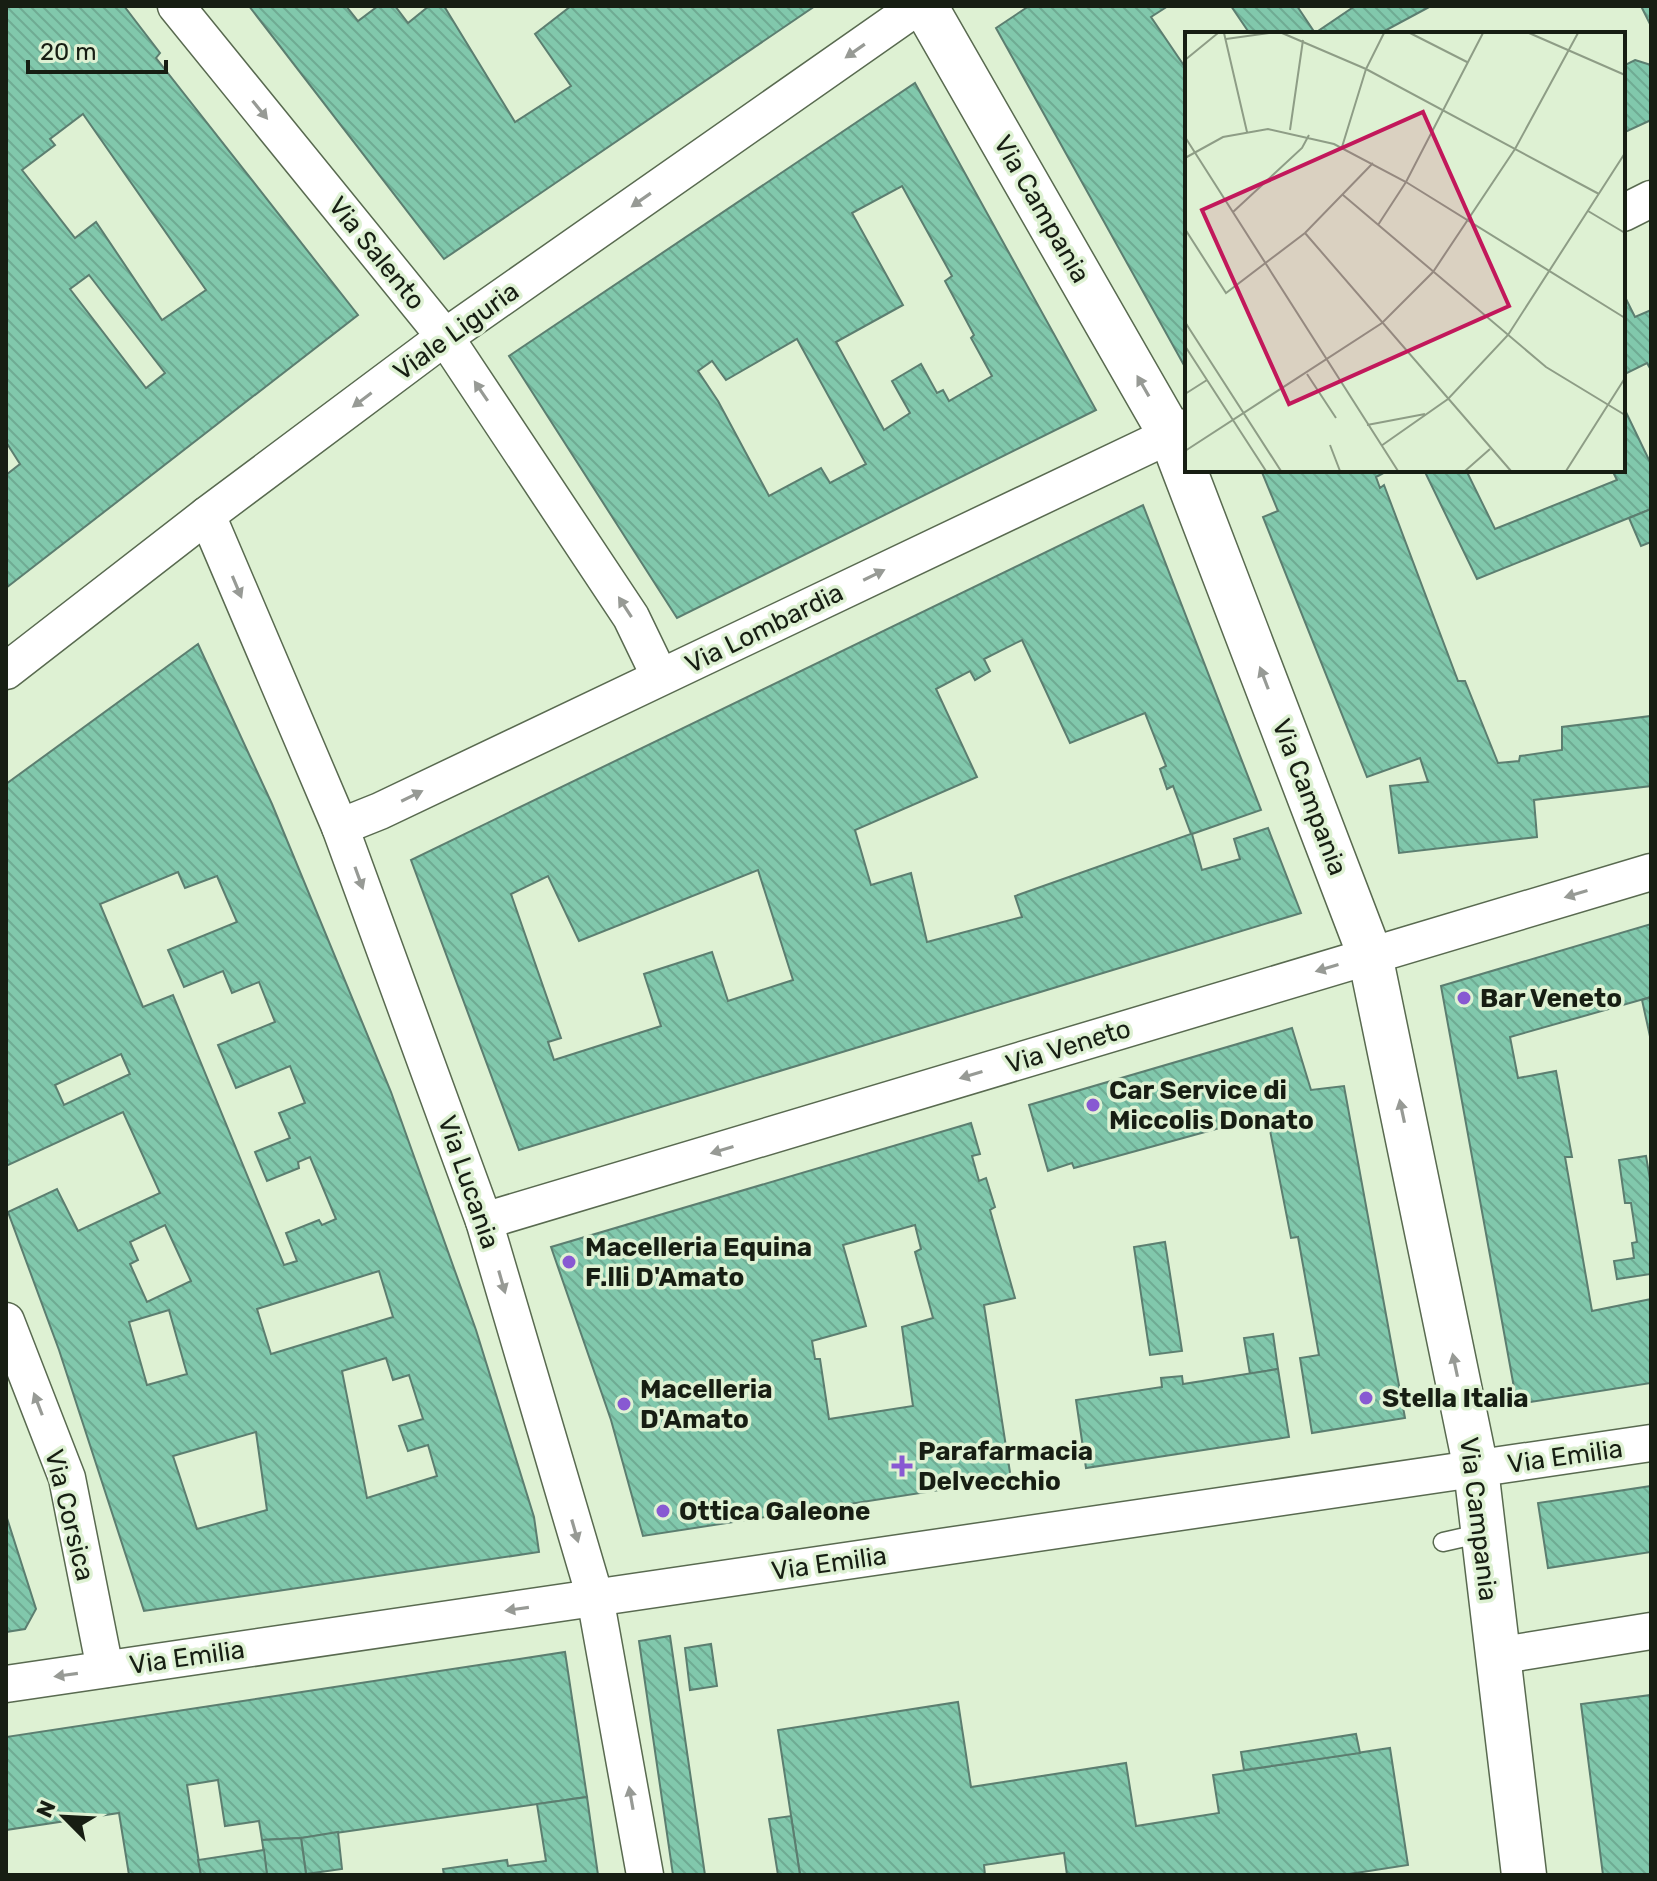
<svg xmlns="http://www.w3.org/2000/svg" width="1657" height="1881" font-family="Rubik,sans-serif">
  <style>
    .building { fill: url(#building-back-hatch); stroke: #5c7e70; stroke-width: 2; fill-rule: evenodd }
    .lines { fill: none; stroke-linecap: round; stroke-linejoin: round }
    .service-casing { stroke: #596a50; stroke-width: 21 }
    .minor-casing { stroke: #596a50; stroke-width: 39 }
    .tertiary-casing { stroke: #596a50; stroke-width: 47 }
    .service { stroke: #fff; stroke-width: 18 }
    .minor { stroke: #fff; stroke-width: 36 }
    .tertiary { stroke: #fff; stroke-width: 44 }
    .oneway { fill: #979a95 }
    .poi-dot { fill: #8859d2; stroke: #def1d3; stroke-width: 3 }
    .labels { text-anchor: middle; stroke-width: 7; stroke-linejoin: round; paint-order: stroke }
    .street-label { font-size: 26px; fill: #171e13; stroke: #def1d3 }
    .poi-label { font-size: 26px; font-weight: bold; fill: #171e13; stroke: #def1d3; text-anchor: start }
    .inset-road { fill: none; stroke: #8e9d86; stroke-width: 2 }
    .view { fill: #c2185b; fill-opacity: 0.15; stroke: #c2185b; stroke-width: 4 }
    .inset-edge { fill: none; stroke: #171e13; stroke-width: 4 }
  </style>
  <defs>
    <pattern id="building-back-hatch" width="6" height="6" patternUnits="userSpaceOnUse" patternTransform="scale(2)"><rect width="6" height="6" fill="#81c8ac"/><path d="M-1 5l2 2M0 0l6 6M5-1l2 2" fill="none" stroke="#6fab93"/></pattern>
  </defs>
  <rect width="100%" height="100%" fill="#def1d3"/>
  <g class="building">
    <path d="M6 6H124L160 53 156 58 358 315 6 588V475L20 464 6 442ZM83 114 206 290 162 320 96 222 75 238 22 170 55 145 50 139ZM89 275 165 373 146 388 70 289Z"/>
    <polygon points="249,6 346,6 358,21 378,6 395,6 408,23 429,6 444,6 515,122 571,86 535,34 571,6 815,6 444,259"/>
    <polygon points="1029,6 1168,6 1151,17 1187,70 1185,367 996,28"/>
    <polygon points="1231,6 1297,6 1315,33 1355,6 1431,6 1379,34 1250,34"/>
    <polygon points="1641,6 1651,6 1651,26"/>
    <polygon points="1635,60 1651,65 1651,120 1623,133 1623,66"/>
    <path d="M915 83 1096 410 677 618 509 356ZM902 186 952 276 945 281 974 335 971 338 992 376 949 401 943 390 937 393 921 364 892 381 910 413 884 430 836 342 903 305 852 213ZM797 339 866 464 830 483 821 468 769 496 718 401 698 371 712 361 726 380Z"/>
    <polygon points="1623,293 1635,317 1651,310 1651,370 1647,363 1623,375"/>
    <polygon points="1623,406 1651,464 1651,509 1477,579 1424,470 1466,470 1495,529 1617,480 1612,470 1623,470"/>
    <polygon points="1261,470 1389,470 1376,477 1380,488 1384,485 1458,681 1465,681 1498,763 1519,761 1520,756 1562,750 1562,727 1651,716 1651,786 1534,800 1537,837 1399,853 1390,786 1428,782 1420,758 1367,777 1263,517 1278,511"/>
    <path d="M1143 505 1261 810 1192 834 1202 870 1240 859 1234 839 1268 828 1301 913 519 1150 411 860ZM1022 640 1070 743 1145 713 1166 766 1160 769 1167 789 1173 786 1191 834 1015 896 1022 917 927 942 911 873 871 885 855 830 977 777 936 689 970 671 975 680 990 671 984 659ZM758 870 793 980 728 1001 712 952 644 974 661 1026 554 1060 548 1042 561 1038 511 894 548 876 579 941Z"/>
    <polygon points="1651,509 1651,542 1641,546 1629,518"/>
    <path d="M198 644 272 804 391 1092 476 1330 534 1517 539 1552 144 1611 59 1350 8 1212 57 1189 78 1231 160 1193 123 1112 6 1166V784ZM178 872 185 888 217 876 237 922 168 950 184 987 223 971 232 993 259 982 275 1022 218 1045 236 1088 290 1066 305 1103 279 1113 290 1138 255 1152 267 1181 299 1168 298 1162 310 1157 336 1219 322 1225 319 1220 286 1233 297 1261 284 1265 173 995 143 1007 100 904ZM121 1054 130 1074 64 1105 55 1085ZM165 1225 191 1281 147 1302 130 1264 138 1260 130 1242ZM379 1271 393 1317 271 1354 257 1309ZM169 1310 187 1374 147 1385 129 1322ZM386 1358 393 1380 409 1375 423 1419 399 1426 408 1451 428 1445 437 1476 367 1498 342 1371ZM256 1432 267 1510 197 1529 173 1456Z"/>
    <polygon points="1651,924 1651,997 1510,1037 1518,1078 1556,1071 1572,1157 1565,1157 1592,1311 1651,1299 1651,1383 1517,1404 1441,986"/>
    <polygon points="1651,997 1651,1041 1642,1000"/>
    <polygon points="1292,1028 1311,1090 1344,1086 1405,1418 1312,1433 1300,1358 1319,1355 1298,1237 1291,1238 1267,1115 1074,1168 1072,1163 1048,1171 1029,1105"/>
    <path d="M971 1123 980 1154 972 1156 979 1181 986 1178 995 1207 990 1210 1015 1298 984 1305 1011 1479 643 1536 611 1420 551 1247ZM915 1225 921 1249 915 1252 933 1318 902 1327 913 1406 829 1419 820 1359H815L812 1341 866 1326 843 1245Z"/>
    <polygon points="1646,1156 1651,1185 1651,1274 1617,1279 1614,1261 1634,1258 1632,1243 1637,1242 1631,1203 1625,1203 1619,1160"/>
    <polygon points="1165,1242 1182,1351 1150,1355 1134,1247"/>
    <polygon points="1273,1334 1278,1369 1250,1374 1244,1338"/>
    <polygon points="1278,1369 1289,1437 1086,1468 1076,1400 1162,1387 1161,1378 1182,1376 1183,1384"/>
    <polygon points="1651,1486 1651,1552 1548,1568 1538,1503"/>
    <polygon points="6,1515 36,1609 25,1629 6,1632"/>
    <polygon points="670,1636 705,1875 673,1875 639,1641"/>
    <polygon points="711,1644 717,1686 690,1690 685,1648"/>
    <polygon points="565,1652 587,1797 301,1838 262,1840 259,1821 225,1826 218,1780 187,1785 201,1875 129,1875 119,1813 6,1830 6,1737"/>
    <polygon points="1651,1695 1651,1875 1603,1875 1581,1704"/>
    <polygon points="958,1702 971,1787 1126,1763 1136,1826 1219,1813 1213,1775 1390,1748 1408,1865 1343,1875 1067,1875 1064,1853 984,1865 985,1875 800,1875 778,1730"/>
    <polygon points="1356,1734 1360,1753 1244,1770 1241,1752"/>
    <polygon points="587,1797 598,1875 444,1875 443,1869 507,1860 508,1866 546,1861 537,1804"/>
    <polygon points="791,1816 800,1875 778,1875 769,1819"/>
    <polygon points="338,1832 342,1869 306,1874 301,1838"/>
    <polygon points="301,1838 306,1874 267,1875 262,1840"/>
    <polygon points="264,1850 267,1875 201,1875 198,1860"/>
  </g>
  <g class="lines">
    <g class="service-casing">
      <polyline id="service" points="1443,1542 1483,1533"/>
    </g>
    <g class="minor-casing">
      <g id="minor">
        <polyline points="176,6 445,337 631,617 660,677"/>
        <polyline points="1623,213 1651,199"/>
        <polyline points="207,515 340,827 484,1221 595,1597 645,1875"/>
        <polyline points="6,671 207,515 445,337 918,6"/>
        <polyline points="340,827 380,811 1187,427"/>
        <polyline points="484,1221 1651,872"/>
        <polyline points="6,1321 67,1478 105,1669"/>
        <polyline points="1496,1656 1651,1631"/>
        <polyline points="6,1684 1651,1443"/>
      </g>
    </g>
    <g class="tertiary-casing">
      <polyline id="tertiary" points="925,6 1171,435 1370,955 1476,1469 1524,1875"/>
    </g>
    <use href="#service" class="service"/>
    <use href="#minor" class="minor"/>
    <use href="#tertiary" class="tertiary"/>
  </g>
  <defs><path id="oneway-solid" d="M-6-.8H1V-3.2L6.5 0L1 3.2V.8H-6Z" transform="scale(2)"/></defs>
  <g class="oneway">
    <use href="#oneway-solid" transform="translate(855 51) rotate(145)"/>
    <use href="#oneway-solid" transform="translate(260 110) rotate(51)"/>
    <use href="#oneway-solid" transform="translate(641 200) rotate(145)"/>
    <use href="#oneway-solid" transform="translate(1143 386) rotate(-120)"/>
    <use href="#oneway-solid" transform="translate(481 391) rotate(-124)"/>
    <use href="#oneway-solid" transform="translate(362 400) rotate(143)"/>
    <use href="#oneway-solid" transform="translate(874 575) rotate(-26)"/>
    <use href="#oneway-solid" transform="translate(237 587) rotate(67)"/>
    <use href="#oneway-solid" transform="translate(625 607) rotate(-123)"/>
    <use href="#oneway-solid" transform="translate(1264 678) rotate(-111)"/>
    <use href="#oneway-solid" transform="translate(412 796) rotate(-26)"/>
    <use href="#oneway-solid" transform="translate(359 878) rotate(70)"/>
    <use href="#oneway-solid" transform="translate(1576 894) rotate(163)"/>
    <use href="#oneway-solid" transform="translate(1327 968) rotate(163)"/>
    <use href="#oneway-solid" transform="translate(971 1075) rotate(163)"/>
    <use href="#oneway-solid" transform="translate(1402 1111) rotate(-102)"/>
    <use href="#oneway-solid" transform="translate(722 1150) rotate(163)"/>
    <use href="#oneway-solid" transform="translate(502 1282) rotate(74)"/>
    <use href="#oneway-solid" transform="translate(1455 1365) rotate(-102)"/>
    <use href="#oneway-solid" transform="translate(38 1404) rotate(-111)"/>
    <use href="#oneway-solid" transform="translate(575 1531) rotate(74)"/>
    <use href="#oneway-solid" transform="translate(517 1609) rotate(172)"/>
    <use href="#oneway-solid" transform="translate(66 1675) rotate(172)"/>
    <use href="#oneway-solid" transform="translate(631 1798) rotate(-100)"/>
  </g>
  <g class="poi-dot">
    <circle cx="1464" cy="998" r="8"/>
    <circle cx="1093" cy="1105" r="8"/>
    <circle cx="569" cy="1262" r="8"/>
    <circle cx="1366" cy="1398" r="8"/>
    <circle cx="624" cy="1404" r="8"/>
    <path d="M898 1454h8v8h8v8h-8v8h-8v-8h-8v-8h8z"/>
    <circle cx="663" cy="1511" r="8"/>
  </g>
  <g class="labels">
    <g class="street-label">
      <text transform="translate(1042 209) rotate(60)" y="9">Via Campania</text>
      <text transform="translate(377 253) rotate(51)" y="9">Via Salento</text>
      <text transform="translate(456 331) rotate(-36)" y="9">Viale Liguria</text>
      <text transform="translate(764 628) rotate(-26)" y="9">Via Lombardia</text>
      <text transform="translate(1310 797) rotate(69)" y="9">Via Campania</text>
      <text transform="translate(1068 1046) rotate(-17)" y="9">Via Veneto</text>
      <text transform="translate(469 1182) rotate(71)" y="9">Via Lucania</text>
      <text transform="translate(1565 1456) rotate(-8)" y="9">Via Emilia</text>
      <text transform="translate(70 1515) rotate(76)" y="9">Via Corsica</text>
      <text transform="translate(1479 1519) rotate(83)" y="9">Via Campania</text>
      <text transform="translate(829 1563) rotate(-8)" y="9">Via Emilia</text>
      <text transform="translate(187 1657) rotate(-8)" y="9">Via Emilia</text>
    </g>
    <g class="poi-label">
      <text x="1480" y="1007">Bar Veneto</text>
      <text x="1109" y="1099">Car Service di<tspan x="1109" dy="30">Miccolis Donato</tspan></text>
      <text x="585" y="1256">Macelleria Equina<tspan x="585" dy="30">F.lli D'Amato</tspan></text>
      <text x="640" y="1398">Macelleria<tspan x="640" dy="30">D'Amato</tspan></text>
      <text x="1382" y="1407">Stella Italia</text>
      <text x="918" y="1460">Parafarmacia<tspan x="918" dy="30">Delvecchio</tspan></text>
      <text x="679" y="1520">Ottica Galeone</text>
    </g>
  </g>
  <g transform="translate(1185 32)">
    <rect width="440" height="440" fill="#def1d3"/>
    <path class="inset-road" d="M39 1 62 100M97 1 181 37 414 162M225 1 282 30M344 1 440 43M41 7 84 1M0 28 33 1M105 98 118 8M0 105 213 439M157 115 181 37 199 1M0 126 38 105 83 97 149 112 221 150 440 286M158 163 361 335 440 383M403 179 440 201M48 180 117 116 124 103M193 193 221 150 298 1M0 197 41 261 120 201 188 131M120 201 326 439M0 290 96 439M0 314 81 439M122 342 151 386M0 362 22 348M182 393 240 382M145 413 155 439M196 414 263 367 323 303 440 121M0 419 197 291 248 240 330 117 393 1M280 439 305 417M381 439 440 346"/>
    <path class="view" d="M238 80 324 274 104 372 17 178Z"/>
    <rect width="440" height="440" class="inset-edge"/>
  </g>
  <rect width="1657" height="1881" fill="none" stroke="#171e13" stroke-width="16"/>
  <g transform="translate(64 1817) rotate(294)" stroke="#def1d3" stroke-width="6" paint-order="stroke">
  <path d="M0-6L14 30L0 20L-14 30Z" fill="#171e13"/>
  <text y="-12" font-size="22" font-weight="bold" text-anchor="middle" fill="#171e13">N</text>
  </g>
  <path d="M28 60v12h138v-12" fill="none" stroke="#171e13" stroke-width="4"/>
  <text x="40" y="60" font-size="24" fill="#171e13" stroke="#def1d3" stroke-width="6" paint-order="stroke">20 m</text>
</svg>
